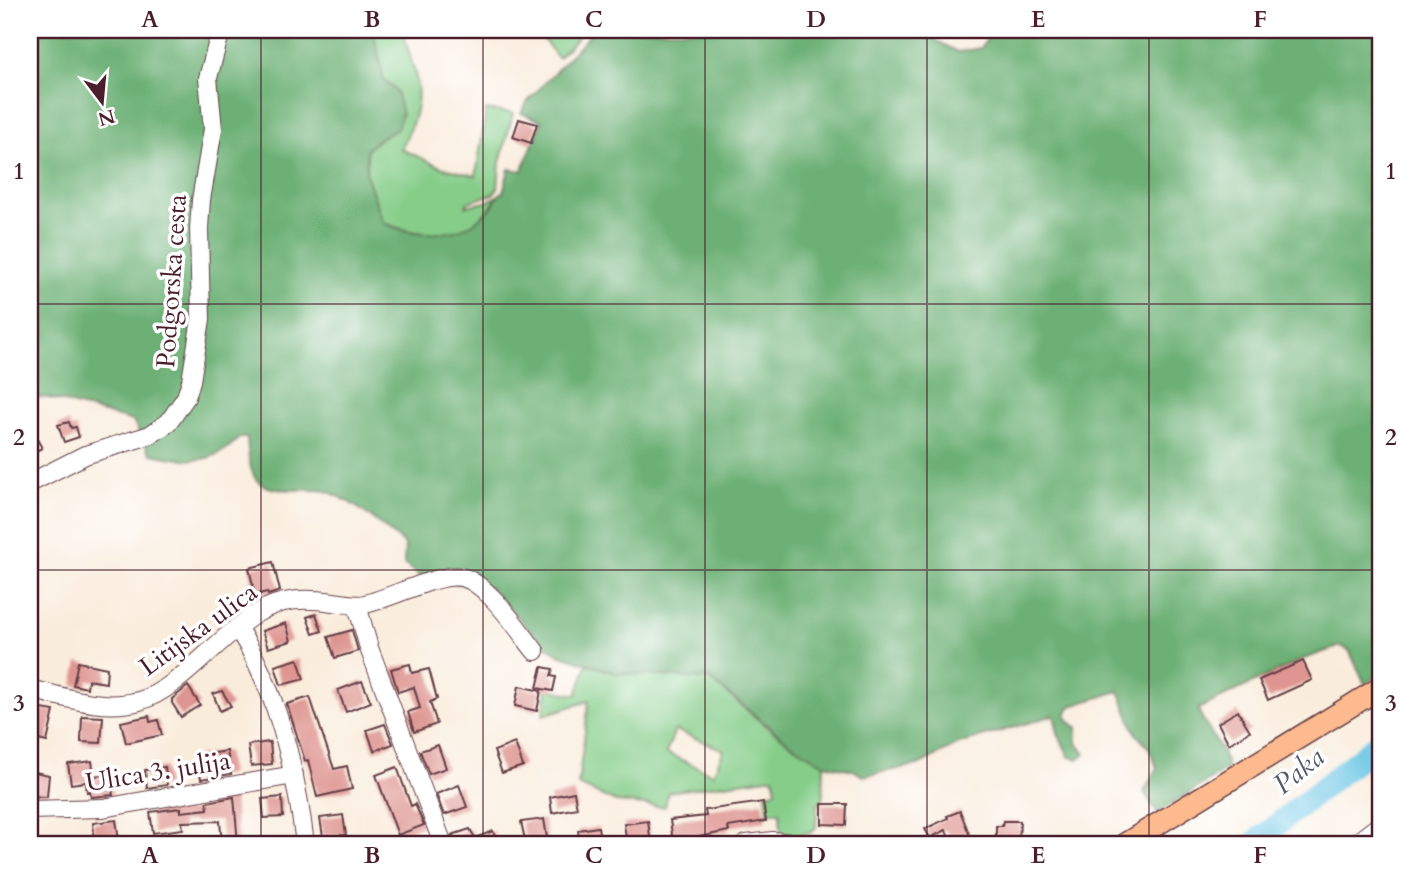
<svg xmlns="http://www.w3.org/2000/svg" width="1410" height="874" font-family="Cardo,serif">
  <style>
    .green { fill: #85cd89; stroke: #68765a; stroke-width: 2; fill-rule: evenodd }
    .forest { fill: #6cb075; stroke: #5b6850; stroke-width: 2 }
    .lines { fill: none; stroke-linecap: round; stroke-linejoin: round }
    .river { stroke: #64c2e3; stroke-width: 23 }
    .building { fill: #de9490 }
    .minor-casing { stroke: #643e45; stroke-width: 20 }
    .major-casing { stroke: #643e45; stroke-width: 24 }
    .minor { stroke: #fff; stroke-width: 18 }
    .major { stroke: #fcba8e; stroke-width: 21 }
    .grid { fill: none; stroke: #4a1f2b; stroke-width: 2; stroke-opacity: 0.55 }
    .labels { text-anchor: middle; stroke-width: 7; stroke-linejoin: round; paint-order: stroke }
    .street-label { font-size: 26px; fill: #4a1f2b; stroke: #fff }
    .water-label { font-size: 28px; font-style: italic; fill: #53586b; stroke: #fff }
    .neatline { fill: none; stroke: #4a1f2b; stroke-width: 2.5 }
    .grid-label { font-size: 23px; text-anchor: middle; font-weight: bold; fill: #4a1f2b }
  </style>
  <rect width="100%" height="100%" fill="#fff"/>
  <filter id="ink" filterUnits="userSpaceOnUse"><feTurbulence type="fractalNoise" baseFrequency=".0143" numOctaves="2"/><feDisplacementMap in="SourceGraphic" scale="14" xChannelSelector="R" yChannelSelector="G"/><feConvolveMatrix kernelMatrix="1 2 1 2 8 2 1 2 1" color-interpolation-filters="sRGB"/></filter>
  <filter id="wash" filterUnits="userSpaceOnUse"><feTurbulence type="fractalNoise" baseFrequency=".00686" numOctaves="4" result="noise"/><feDisplacementMap in="SourceGraphic" scale="28" xChannelSelector="R" yChannelSelector="G"/><feGaussianBlur stdDeviation="1.57" result="paint"/><feColorMatrix in="noise" values="0 0 0 0 0 0 0 0 0 0 0 0 0 0 0 0 0 1.4 0 .05"/><feComposite in="paint" operator="in"/></filter>
  <g filter="url(#wash)">
    <rect width="100%" height="100%" fill="#f9ecdb"/>
    <g class="green">
      <path d="M373 30H402C418 83 428 97 401 149L441 167 476 176 486 110 513 113 500 162 498 188 493 194 468 202 466 206 486 202 497 196C490 213 466 233 447 234 427 235 401 231 383 222L366 174 367 149 383 136 396 130V91L384 80Z"/>
      <polygon points="536,30 585,30 558,58"/>
      <path d="M587 664 616 673 710 679 768 728 824 764 823 800 817 805 816 827 811 833 781 836 780 812H768L766 793 776 791 774 777 668 792 665 807 616 802 578 785 589 701 543 715 547 689 577 695ZM675 730 724 750 713 774 666 753Z"/>
    </g>
    <path class="forest" d="M40 30H373L384 80 396 91 402 114 396 130 383 136 367 149 366 174 383 222C408 235 448 239 473 223 479 219 489 211 493 205 497 199 496 196 503 192L509 169 522 171 542 121 521 113 528 101 594 30H925L935 40 958 52 981 48 993 30H1217L1237 34 1250 30H1380V674L1365 684 1349 650 1341 646 1303 659 1198 709C1205 728 1225 748 1227 769L1157 813 1144 792 1157 768 1149 748 1136 734 1119 691 1071 706C1063 716 1067 722 1077 727V743L1085 754 1078 759 1069 757 1058 733 1054 715 959 744 918 765 863 776 853 770 824 764 789 743 710 679 616 673 561 655 543 644 489 587 425 580 404 564 405 545C382 526 358 504 329 492 323 489 315 491 308 490 259 490 250 490 247 438H239C211 467 187 461 151 454L133 421 49 398 30 397V42Z"/>
    <g class="lines">
      <polyline class="river" points="1253,844 1380,742"/>
    </g>
    <g id="blocks">
      <g class="building">
        <polygon points="519,119 537,124 531,143 513,137"/>
        <polygon points="69,422 71,428 76,427 79,437 64,442 58,425"/>
        <polygon points="37,439 42,448 30,454 30,442"/>
        <polygon points="273,562 280,591 268,595 267,592 255,595 249,568"/>
        <polygon points="316,614 322,631 313,634 307,617"/>
        <polygon points="286,623 291,641 268,648 262,631"/>
        <polygon points="352,630 358,651 335,658 328,637"/>
        <polygon points="298,659 304,679 281,685 275,666"/>
        <polygon points="1303,661 1312,680 1268,700 1259,680"/>
        <polygon points="78,662 107,668 106,683 88,680 87,688 73,685"/>
        <polygon points="410,664 412,673 429,669 437,699 430,702 437,724 414,732 408,712 420,708 414,687 398,692 391,669"/>
        <polygon points="542,667 553,669 551,676 556,677 553,691 537,688"/>
        <polygon points="362,681 371,702 346,712 338,690"/>
        <polygon points="188,686 200,705 181,717 172,703 172,699"/>
        <polygon points="519,686 541,691 537,711 515,706"/>
        <polygon points="222,691 231,706 220,711 213,694"/>
        <polygon points="310,697 334,769 347,766 352,789 317,797 308,760 305,761 287,704"/>
        <polygon points="36,708 54,711 47,742 30,738"/>
        <polygon points="1238,711 1250,731 1229,744 1218,723"/>
        <polygon points="82,716 103,717 101,743 81,742"/>
        <polygon points="149,716 150,722 158,720 162,735 126,743 121,722"/>
        <polygon points="385,724 393,744 374,751 367,730"/>
        <polygon points="270,742 272,764 251,766 248,745"/>
        <polygon points="515,743 523,766 502,773 494,751"/>
        <polygon points="438,745 446,768 429,774 420,751"/>
        <polygon points="227,751 231,774 201,779 197,756"/>
        <polygon points="92,761 94,776 110,774 113,795 91,797 90,791 87,792 86,782 71,784 68,764"/>
        <polygon points="165,767 167,785 147,788 145,770"/>
        <polygon points="397,767 411,806 415,804 424,825 398,835 376,775"/>
        <polygon points="30,771 49,775 47,797 30,796"/>
        <polygon points="459,785 467,807 444,815 436,794"/>
        <polygon points="574,792 577,808 552,813 550,797"/>
        <polygon points="234,797 238,844 222,844 220,821 182,822 183,829 153,833 150,812 181,808 181,812 208,809 207,802"/>
        <polygon points="282,797 283,817 264,818 262,799"/>
        <polygon points="763,802 766,821 728,827 729,831 673,842 670,820 706,816 705,810"/>
        <polygon points="822,804 847,804 846,825 822,824"/>
        <polygon points="960,811 970,836 965,838 967,842 951,844 946,830 930,838 925,829 948,818 947,816"/>
        <polygon points="343,815 346,835 323,837 320,818"/>
        <polygon points="544,819 548,844 526,844 521,822"/>
        <polygon points="116,820 119,840 95,843 93,823"/>
        <polygon points="648,821 651,844 627,844 624,824"/>
        <polygon points="1003,821 1020,821 1019,841 996,840 996,826 1002,826"/>
        <polygon points="598,827 601,844 580,844 578,830"/>
        <polygon points="470,829 475,838 493,831 498,844 454,844 452,835"/>
      </g>
    </g>
  </g>
  <g filter="url(#ink)">
    <use href="#blocks" fill-opacity="0" stroke="#643e45" stroke-width="2"/>
    <g class="lines">
      <g class="minor-casing">
        <g id="minor">
          <polyline points="30,483 85,455 150,435 169,422 186,397 191,381 201,319 199,228 201,200 213,129 208,78 221,30"/>
          <polyline points="357,605 369,648 443,844"/>
          <path d="M237 627C278 691 296 770 305 844"/>
          <path d="M30 689C65 697 103 711 139 701 179 690 220 635 257 613 281 598 306 598 333 602 342 603 351 605 360 605 386 601 439 572 461 577 487 582 519 631 535 651"/>
          <polyline points="30,810 103,808 294,775"/>
          <polyline points="746,844 773,841 800,844"/>
          <polyline points="1355,844 1380,825"/>
        </g>
      </g>
      <g class="major-casing">
        <polyline id="major" points="1125,844 1380,688"/>
      </g>
      <use href="#minor" class="minor"/>
      <use href="#major" class="major"/>
    </g>
  </g>
  <path class="grid" d="M261 30V844M483 30V844M705 30V844M927 30V844M1149 30V844M30 304H1380M30 570H1380"/>
  <g class="labels">
    <g class="street-label">
      <text transform="translate(171 281) rotate(-86)" y="9">Podgorska cesta</text>
      <text transform="translate(198 629) rotate(-36)" y="9">Litijska ulica</text>
      <text transform="translate(158 771) rotate(-9)" y="9">Ulica 3. julija</text>
    </g>
    <g class="water-label">
      <text transform="translate(1298 770) rotate(-39)" y="10">Paka</text>
    </g>
  </g>
  <rect width="1410" height="874" fill="none" stroke="#fff" stroke-width="77"/>
  <g transform="translate(102 102) rotate(164)" stroke="#ffffff" stroke-width="5" paint-order="stroke">
  <path d="M0-5L12 26L0 18L-12 26Z" fill="#4a1f2b"/>
  <text y="-10" font-size="19" font-weight="bold" text-anchor="middle" fill="#4a1f2b">N</text>
  </g>
  <rect x="38" y="38" width="1334" height="798" class="neatline"/>
  <g class="grid-label">
    <text x="150" y="27">A</text>
    <text x="372" y="27">B</text>
    <text x="594" y="27">C</text>
    <text x="816" y="27">D</text>
    <text x="1038" y="27">E</text>
    <text x="1260" y="27">F</text>
    <text x="19" y="179">1</text>
    <text x="1391" y="179">1</text>
    <text x="19" y="445">2</text>
    <text x="1391" y="445">2</text>
    <text x="19" y="711">3</text>
    <text x="1391" y="711">3</text>
    <text x="150" y="863">A</text>
    <text x="372" y="863">B</text>
    <text x="594" y="863">C</text>
    <text x="816" y="863">D</text>
    <text x="1038" y="863">E</text>
    <text x="1260" y="863">F</text>
  </g>
</svg>
